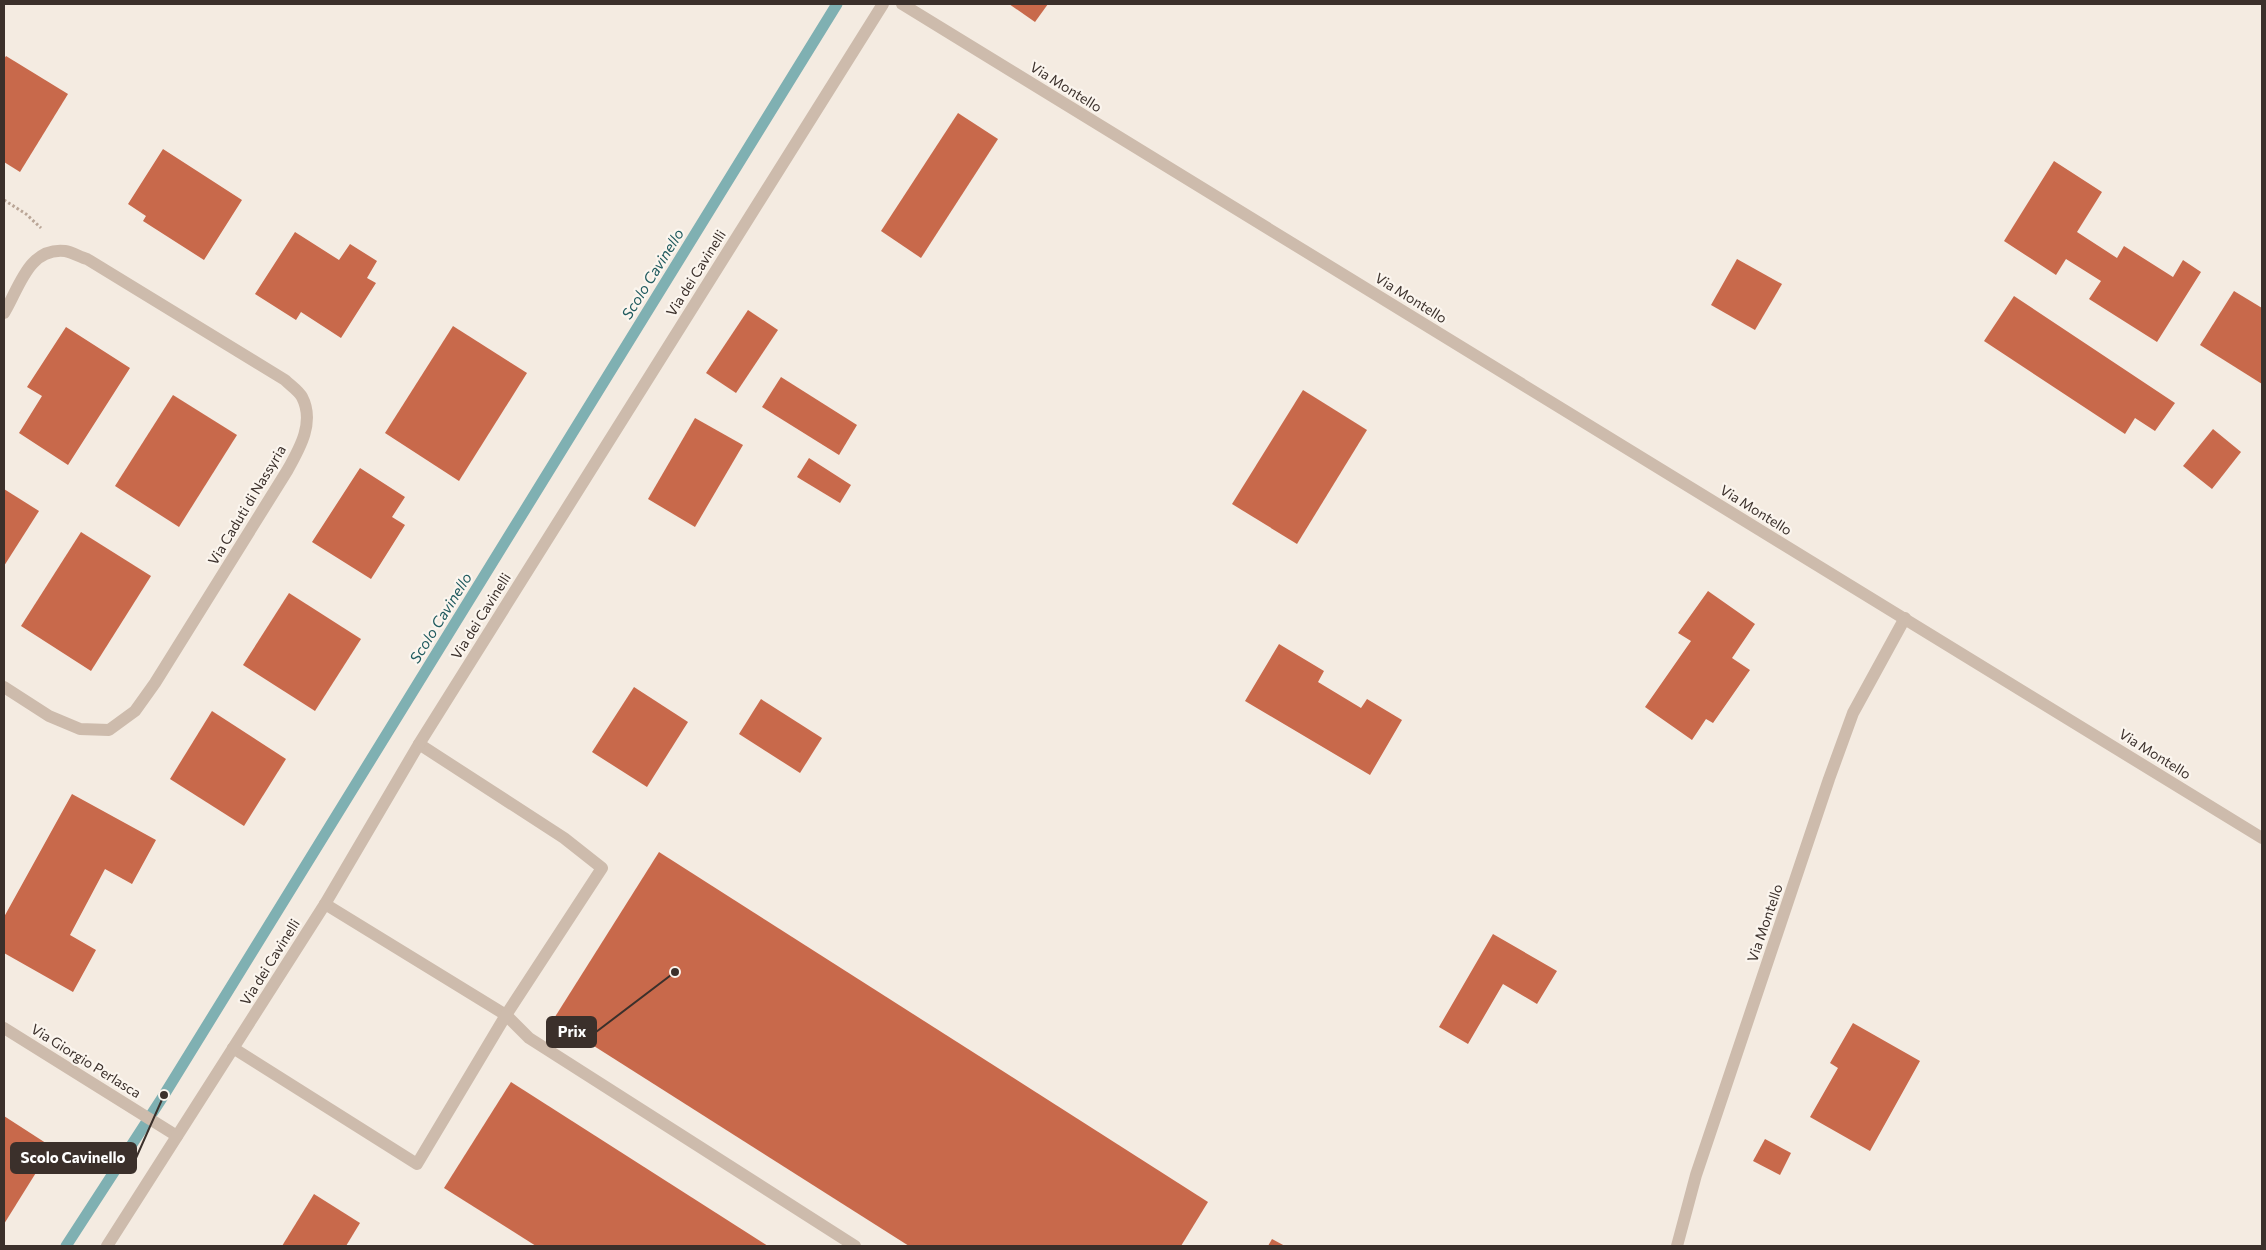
<svg xmlns="http://www.w3.org/2000/svg" width="2266" height="1250" font-family="Commissioner,sans-serif">
  <style>
    .lines { fill: none; stroke-linecap: round; stroke-linejoin: round }
    .stream { stroke: #7fb0b2; stroke-width: 11 }
    .building { fill: #c8694b }
    .path { stroke: #b9a596; stroke-width: 3; stroke-dasharray: 2.5 2.5; stroke-linecap: butt }
    .service { stroke: #cdbbac; stroke-width: 12 }
    .minor { stroke: #cdbbac; stroke-width: 12 }
    .tertiary { stroke: #cdbbac; stroke-width: 12 }
    .labels { text-anchor: middle; stroke-width: 4.5; stroke-linejoin: round; paint-order: stroke }
    .street-label { font-size: 14px; fill: #3b302b; stroke: #fbf5ee }
    .water-label { font-size: 15px; font-style: italic; fill: #1f5a5e; stroke: #fbf5ee }
    .leader { fill: none; stroke: #3b302b; stroke-width: 2 }
    .callout-dot { fill: #3b302b; stroke: #fbf5ee; stroke-width: 2 }
    .callout { fill: #3b302b; stroke: #3b302b; stroke-width: 2 }
    .callout-label { font-size: 15px; text-anchor: middle; font-weight: bold; fill: #fff }
  </style>
  <rect width="100%" height="100%" fill="#f4ebe1"/>
  <g class="lines">
    <polyline class="stream" points="66,1246 164,1095 837,4"/>
  </g>
  <g class="building">
    <polygon points="1009,4 1048,4 1035,22"/>
    <polygon points="6,56 68,94 20,172 4,162 4,59"/>
    <polygon points="958,113 998,139 921,258 881,231"/>
    <polygon points="163,149 242,200 204,260 143,221 146,216 128,204"/>
    <polygon points="2054,161 2102,192 2077,232 2117,258 2124,246 2173,277 2183,260 2201,272 2157,342 2089,299 2101,281 2066,259 2056,275 2004,241"/>
    <polygon points="295,232 339,260 350,244 377,261 367,278 376,283 341,338 301,312 296,320 255,294"/>
    <polygon points="1737,259 1782,284 1755,330 1711,305"/>
    <polygon points="2234,291 2262,308 2262,384 2200,345"/>
    <polygon points="2014,296 2175,403 2155,431 2135,418 2125,434 1984,341"/>
    <polygon points="748,310 778,330 736,393 706,373"/>
    <polygon points="453,326 527,373 459,481 385,433"/>
    <polygon points="66,327 130,368 68,465 19,433 42,396 27,387"/>
    <polygon points="781,377 857,425 839,455 762,407"/>
    <polygon points="1303,390 1367,430 1297,544 1232,504"/>
    <polygon points="173,395 237,435 179,527 115,486"/>
    <polygon points="695,418 743,445 695,527 648,499"/>
    <polygon points="2213,429 2241,452 2212,489 2183,466"/>
    <polygon points="809,458 851,485 840,503 797,477"/>
    <polygon points="360,468 405,497 392,517 405,525 371,579 312,542"/>
    <polygon points="4,489 39,511 4,566"/>
    <polygon points="81,532 151,576 91,671 21,626"/>
    <polygon points="1708,591 1755,624 1732,658 1750,670 1713,723 1706,719 1692,740 1645,707 1691,641 1678,633"/>
    <polygon points="289,593 361,639 315,711 243,665"/>
    <polygon points="1279,644 1324,671 1318,682 1361,708 1367,699 1402,720 1370,775 1245,701"/>
    <polygon points="634,687 688,722 647,787 592,752"/>
    <polygon points="761,699 822,738 800,773 739,734"/>
    <polygon points="212,711 286,759 244,826 170,779"/>
    <polygon points="72,794 156,840 132,884 105,869 70,935 96,950 73,992 4,953 4,917"/>
    <polygon points="659,852 1208,1202 1181,1246 909,1246 553,1020"/>
    <polygon points="1493,934 1557,971 1537,1004 1503,984 1468,1044 1439,1027"/>
    <polygon points="1853,1023 1920,1061 1870,1151 1810,1117 1838,1068 1830,1063"/>
    <polygon points="511,1082 768,1246 536,1246 444,1188"/>
    <polygon points="4,1116 52,1147 4,1224"/>
    <polygon points="1765,1139 1791,1153 1780,1175 1753,1161"/>
    <polygon points="314,1194 360,1223 346,1246 282,1246"/>
    <polygon points="1272,1239 1285,1246 1268,1246"/>
  </g>
  <g class="lines">
    <polyline class="path" points="4,200 26,214 41,228"/>
    <g class="service">
      <polyline points="325,904 506,1015 529,1038 855,1246"/>
      <polyline points="233,1048 417,1164 506,1015 602,868 564,838 419,744"/>
    </g>
    <g class="minor">
      <path d="M4 313C19 289 28 247 65 251 72 252 80 257 87 259L285 380C290 385 299 391 302 397 315 422 300 448 287 471L155 683 135 711 109 730 80 729 49 716 4 687"/>
      <polyline points="4,1028 177,1136"/>
      <polyline points="1677,1246 1696,1175 1829,779 1853,713 1905,618"/>
    </g>
    <g class="tertiary">
      <polyline points="902,4 2262,838"/>
      <polyline points="107,1246 325,904 419,744 883,4"/>
    </g>
  </g>
  <g class="labels">
    <g class="street-label">
      <text transform="translate(1066 87) rotate(32)" y="5">Via Montello</text>
      <text transform="translate(696 273) rotate(-58)" y="5">Via dei Cavinelli</text>
      <text transform="translate(1411 298) rotate(32)" y="5">Via Montello</text>
      <text transform="translate(247 505) rotate(-59)" y="5">Via Caduti di Nassyria</text>
      <text transform="translate(1756 510) rotate(32)" y="5">Via Montello</text>
      <text transform="translate(481 616) rotate(-58)" y="5">Via dei Cavinelli</text>
      <text transform="translate(2155 754) rotate(32)" y="5">Via Montello</text>
      <text transform="translate(1765 923) rotate(-71)" y="5">Via Montello</text>
      <text transform="translate(270 962) rotate(-58)" y="5">Via dei Cavinelli</text>
      <text transform="translate(86 1061) rotate(32)" y="5">Via Giorgio Perlasca</text>
    </g>
    <g class="water-label">
      <text transform="translate(653 274) rotate(-58)" y="5">Scolo Cavinello</text>
      <text transform="translate(441 618) rotate(-58)" y="5">Scolo Cavinello</text>
    </g>
  </g>
  <path class="leader" d="M675 972L596 1032M164 1095L136 1158"/>
  <g class="callout-dot">
    <circle cx="675" cy="972" r="5"/>
    <circle cx="164" cy="1095" r="5"/>
  </g>
  <g class="callout">
    <rect x="547" y="1017" width="49" height="30" rx="5"/>
    <rect x="11" y="1143" width="125" height="30" rx="5"/>
  </g>
  <g class="callout-label">
    <text x="572" y="1037">Prix</text>
    <text x="73" y="1163">Scolo Cavinello</text>
  </g>
  <rect width="2266" height="1250" fill="none" stroke="#3b302b" stroke-width="10"/>
</svg>
